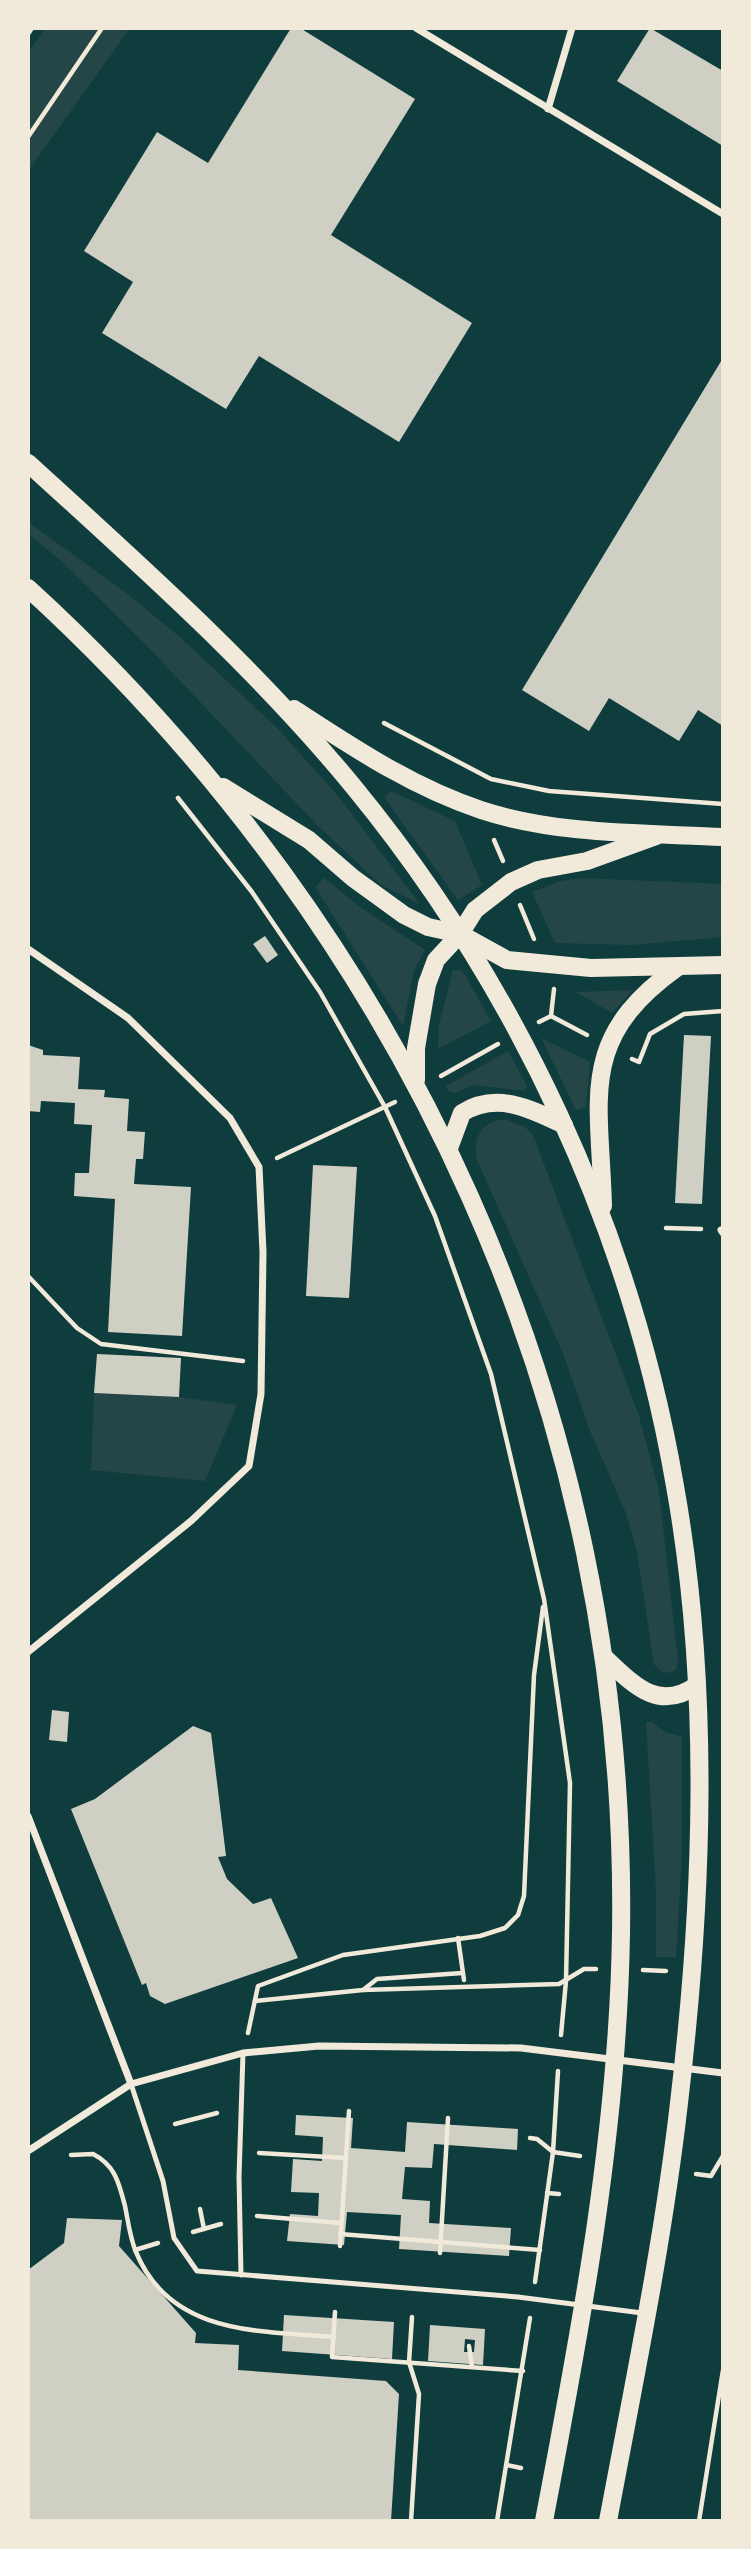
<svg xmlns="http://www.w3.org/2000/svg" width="751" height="2549" font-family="'PT Serif',serif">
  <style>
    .green { fill: #244646 }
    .building { fill: #cfcfc3; fill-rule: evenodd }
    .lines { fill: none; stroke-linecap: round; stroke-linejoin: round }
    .path { stroke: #f1e9da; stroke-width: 4.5 }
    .service { stroke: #f1e9da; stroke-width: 5 }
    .minor { stroke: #f1e9da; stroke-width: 7 }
    .primary { stroke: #f1e9da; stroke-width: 18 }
  </style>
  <rect width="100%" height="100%" fill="#0f3d3e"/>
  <g class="green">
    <polygon points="46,28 130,28 28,171 28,53"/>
    <polygon points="28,522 125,592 181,638 278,729 339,797 420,904 381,885 317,825 146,645 57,557 28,534"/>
    <polygon points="391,791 455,821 482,885 458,900 384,797"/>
    <polygon points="324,878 360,907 425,950 414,970 403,1026 315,887"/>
    <polygon points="581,878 723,884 723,937 631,945 555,943 532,892 561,881"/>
    <polygon points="453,970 462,970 491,1021 438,1049 439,1025"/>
    <polygon points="633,990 612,1013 576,992"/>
    <polygon points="541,1038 590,1062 586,1107 576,1110"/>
    <polygon points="508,1051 527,1086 524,1091 474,1085 455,1093 449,1092 446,1086"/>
    <path d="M505 1119 525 1127 533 1135 639 1416 659 1491 678 1661 676 1670C665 1675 661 1673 654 1664L637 1552 626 1513 590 1431 563 1353 477 1160C472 1138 482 1121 505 1119Z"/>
    <polygon points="94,1393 179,1397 237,1405 205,1481 91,1470"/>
    <polygon points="646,1722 652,1722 663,1731 682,1737 682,1854 676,1957 656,1957 656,1890"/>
  </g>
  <g class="building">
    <polygon points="291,28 300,28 415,99 331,235 472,323 399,442 259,356 226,409 102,333 133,282 84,251 157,132 208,163"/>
    <polygon points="650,28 723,71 723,146 617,81"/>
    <polygon points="723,358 723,726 698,710 679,741 609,698 589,731 522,690"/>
    <polygon points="265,936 278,955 267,963 253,944"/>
    <polygon points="684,1035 711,1036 702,1204 675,1203"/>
    <polygon points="28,1045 43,1050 43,1055 80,1057 78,1089 105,1090 104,1097 129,1099 127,1131 145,1132 143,1159 136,1159 134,1184 191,1187 182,1336 108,1332 115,1199 74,1196 75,1173 89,1173 92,1125 74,1124 75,1103 41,1101 40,1112 28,1111"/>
    <polygon points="313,1165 357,1167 349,1298 306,1296"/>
    <polygon points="97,1354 181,1358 179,1397 94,1393"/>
    <polygon points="52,1710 69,1712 67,1742 49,1740"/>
    <polygon points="193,1726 211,1733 226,1856 218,1857 227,1879 253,1904 271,1898 298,1958 165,2004 150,1996 146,1983 142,1985 71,1809 95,1799"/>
    <polygon points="296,2115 353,2118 351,2148 405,2152 407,2122 518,2129 517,2150 434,2144 432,2168 405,2167 402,2199 430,2201 429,2223 511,2228 509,2256 399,2249 401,2215 347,2212 344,2245 287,2241 290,2214 318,2216 319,2193 291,2192 293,2159 322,2161 323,2137 295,2135"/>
    <polygon points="67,2218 122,2220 119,2246 196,2333 195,2343 239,2345 238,2370 386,2381 399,2394 391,2521 28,2521 28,2270 64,2243"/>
    <polygon points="284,2315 394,2322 392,2359 282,2351"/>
    <path d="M430 2325 485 2329 483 2365 428 2361ZM465 2339 475 2340 474 2352H464Z"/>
  </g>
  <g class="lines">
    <g class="path">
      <polyline points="28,34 32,28"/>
      <polyline points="28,137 102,28"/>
      <polyline points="384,723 491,779 549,791 723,804"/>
      <polyline points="178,798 252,892 320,992 385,1107 435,1216 491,1374 544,1599 570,1783 566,1981 561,2035"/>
      <polyline points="494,840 503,861"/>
      <polyline points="520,905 534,939"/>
      <polyline points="551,1016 554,989"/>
      <polyline points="551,1016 587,1035"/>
      <polyline points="539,1022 551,1016"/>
      <polyline points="632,1059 639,1062 650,1034 684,1014 723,1011"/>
      <polyline points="441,1076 498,1044"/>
      <polyline points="277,1158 395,1102"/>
      <polyline points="666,1228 701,1229"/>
      <polyline points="28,1276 77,1328 101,1344 243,1361"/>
      <polyline points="458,1938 464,1980"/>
      <polyline points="643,1970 666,1971"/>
      <polyline points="363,1990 559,1984 584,1969 596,1969"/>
      <polyline points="255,2001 363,1990 377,1979 462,1973"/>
      <polyline points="248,2033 258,1986 343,1955 480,1936 505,1928 518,1915 524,1896 534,1675 543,1607"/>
      <polyline points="175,2124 217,2113"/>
      <polyline points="530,2138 537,2139 553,2152 580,2156"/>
      <polyline points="259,2153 346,2158"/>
      <path d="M71 2155 93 2154C115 2165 119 2183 125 2206 128 2221 130 2238 136 2252 170 2335 259 2331 334 2337"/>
      <polyline points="696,2174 711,2176 723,2156"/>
      <polyline points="547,2193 559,2194"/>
      <polyline points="200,2209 204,2229"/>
      <polyline points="257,2216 341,2223"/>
      <polyline points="193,2232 221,2224"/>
      <polyline points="340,2234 540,2250"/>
      <polyline points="340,2246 349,2111"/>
      <polyline points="135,2250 158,2243"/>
      <polyline points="440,2253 448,2118"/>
      <polyline points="535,2282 553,2152 558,2071"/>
      <polyline points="335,2312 332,2357 523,2371"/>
      <polyline points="469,2346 472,2367"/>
      <polyline points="507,2465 521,2468"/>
      <polyline points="411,2521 419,2394 409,2362 412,2317"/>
      <polyline points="497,2521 530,2318"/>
      <polyline points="699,2521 723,2370"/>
    </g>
    <g class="service">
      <polyline points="131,2084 163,2181 174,2238 197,2271 518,2297 642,2313"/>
      <polyline points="241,2275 239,2177 243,2053"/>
    </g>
    <g class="minor">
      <polyline points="416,28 723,214"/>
      <polyline points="548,109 572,28"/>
      <polyline points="28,949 128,1018 230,1118 259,1167 263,1252 261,1394 249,1466 191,1521 28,1652"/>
      <polyline points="721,1230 723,1233"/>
      <polyline points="28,1816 131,2084"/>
      <polyline points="28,2151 131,2084 243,2053 319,2046 521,2048 723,2073"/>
    </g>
    <g class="primary">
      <path d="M28 463C141 566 256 668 353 786 518 987 631 1230 675 1486 711 1688 703 1900 679 2103 663 2243 634 2382 608 2521"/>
      <path d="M28 588C408 935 629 1416 621 1933 618 2132 581 2327 544 2521"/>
      <path d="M294 709C354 748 412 787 481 810 557 835 644 833 723 837"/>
      <polyline points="223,787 309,840 353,878 404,915 428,927 460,934 507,960 591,968 723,965"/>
      <polyline points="416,1080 416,1048 427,984 436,960 460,934 475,910 511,882 538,870 587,861 656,836"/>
      <path d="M449 1148 462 1113C497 1091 531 1109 564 1125"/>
      <path d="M603 1206C600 1096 577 1039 678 967"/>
      <path d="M604 1657C633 1684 658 1713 697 1685"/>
    </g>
  </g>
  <rect width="751" height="2549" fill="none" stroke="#f1e9da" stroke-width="60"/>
</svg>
